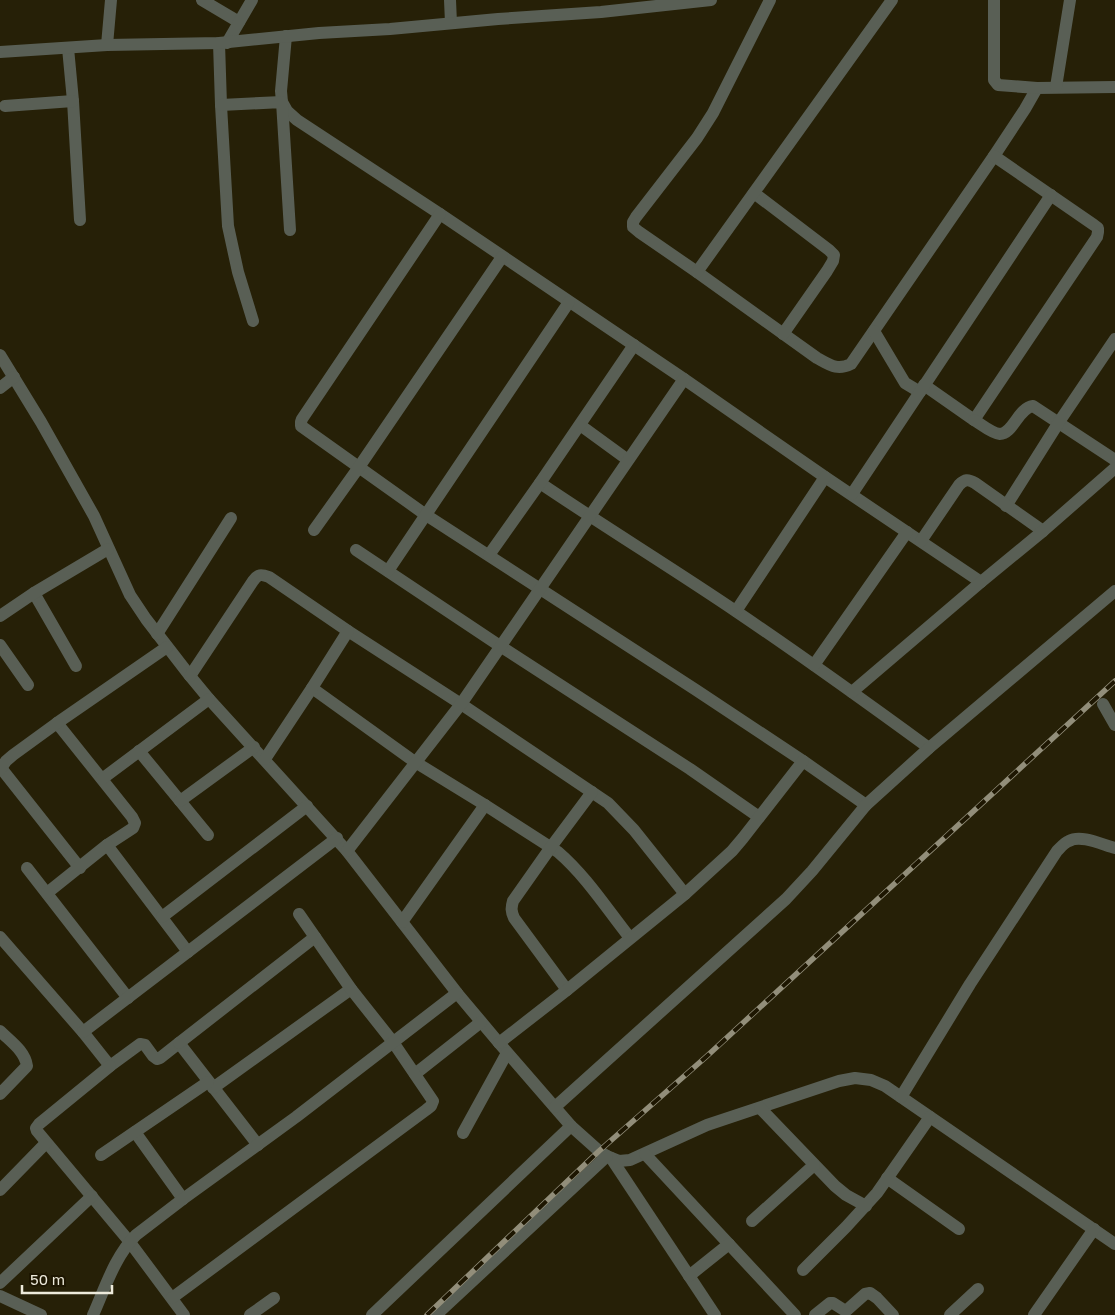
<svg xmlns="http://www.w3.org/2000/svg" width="1115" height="1315" font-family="'Golos Text',sans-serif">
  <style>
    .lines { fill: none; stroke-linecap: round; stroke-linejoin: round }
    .minor { stroke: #595f55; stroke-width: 12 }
    .rail-casing { stroke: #928e7a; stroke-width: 5.5 }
    .rail { stroke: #1d1601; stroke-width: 4; stroke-dasharray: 11; stroke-linecap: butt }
  </style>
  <rect width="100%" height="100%" fill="#262007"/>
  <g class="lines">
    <g class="minor">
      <polyline points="202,0 239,22"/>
      <polyline points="450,0 451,23"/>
      <path d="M770 0 713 113 697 138 636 217 633 222V227L639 232 697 272 817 358C830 365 837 371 851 364L994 156 1025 109 1037 88"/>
      <polyline points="994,0 994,80 998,85 1037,88 1115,87"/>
      <polyline points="286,36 281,91 282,102 287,111 297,120 440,214 684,379 825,477 981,582"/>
      <polyline points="219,43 221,105 228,226 238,272 253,321"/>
      <polyline points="227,43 252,0"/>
      <polyline points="107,45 111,0"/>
      <polyline points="68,48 73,101 80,220"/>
      <polyline points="0,52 107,45 219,43 319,33 390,29 498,19 601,12 711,0"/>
      <polyline points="1056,87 1070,0"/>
      <polyline points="221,105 282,102 290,230"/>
      <polyline points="5,106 73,101"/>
      <polyline points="754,193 829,250 834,255 833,261 827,271 783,334"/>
      <polyline points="440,214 302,419 301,422 301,426 426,515 696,690 803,761 866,805"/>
      <polyline points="697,272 892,0"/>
      <polyline points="874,331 902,378 905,383 920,392"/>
      <polyline points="0,355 41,422 94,516 130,595 146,619 190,676 209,699 347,851 457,993 499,1043 571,1126 599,1151 607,1156 619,1161 630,1160 707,1125 839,1081 855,1078 871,1080 885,1086 901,1097 1115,1244"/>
      <polyline points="924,385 974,420 1097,237 1098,232 1098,228 1094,225 994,156"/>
      <polyline points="0,388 14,377"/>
      <path d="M974 420C981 424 991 433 1000 434 1013 434 1018 408 1033 406L1115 460"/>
      <polyline points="580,425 628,460"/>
      <path d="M540 483C605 527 672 568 737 612 802 656 866 702 929 748"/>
      <polyline points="852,494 1051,195"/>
      <polyline points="1006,506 1059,422 1115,339"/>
      <polyline points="314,530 359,467 502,257"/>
      <path d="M921 541 959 485C965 479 968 479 975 483L1043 531"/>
      <polyline points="356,550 500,646 690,769 759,817"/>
      <polyline points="489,555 540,483 634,345"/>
      <polyline points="388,571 569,302"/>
      <polyline points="34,593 76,666"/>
      <polyline points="736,611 825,477"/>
      <polyline points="0,616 34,593 108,549"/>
      <polyline points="157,634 231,518"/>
      <polyline points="0,645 28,685"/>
      <polyline points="814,665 907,532"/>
      <path d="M190 676 253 581C258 574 261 574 269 577L348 631 461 704 608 803 634 830 685 894"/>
      <path d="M312 688 415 762 485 805 558 852C586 876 607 909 630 938"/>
      <polyline points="852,692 981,582 1043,531 1115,468"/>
      <polyline points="1103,704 1115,725"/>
      <polyline points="57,723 132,817 135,823 133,828 107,845"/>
      <polyline points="139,751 208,835"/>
      <polyline points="265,759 312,688 348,631"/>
      <polyline points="1,768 80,868"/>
      <polyline points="0,770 6,761 13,755 57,723 167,647"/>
      <polyline points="102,779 209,699"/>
      <polyline points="180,801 254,747"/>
      <polyline points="347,851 461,704 684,379"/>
      <polyline points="27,868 128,998"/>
      <polyline points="47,893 107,845 188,952"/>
      <polyline points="162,917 307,806"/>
      <polyline points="402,922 485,805"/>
      <polyline points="0,937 83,1032 110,1066 140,1044 145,1045 153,1056 157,1059 160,1058 179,1043 258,1145"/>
      <path d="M567 990 514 918C511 911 511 908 513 901L551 847 592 792"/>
      <path d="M0 1031C10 1041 25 1051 27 1066L0 1094"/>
      <polyline points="83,1032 337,838"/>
      <polyline points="179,1043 315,937"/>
      <polyline points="499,1043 567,990 685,894 732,851 743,838 803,761"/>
      <polyline points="110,1066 39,1124 36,1128 37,1131 129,1241 184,1315"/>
      <polyline points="415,1074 481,1022"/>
      <polyline points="213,1088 351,989"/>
      <path d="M901 1097 970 984 1057 851C1061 847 1064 843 1069 841 1081 834 1103 845 1115 848"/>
      <polyline points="555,1107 786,899 812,871 866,805 929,748 1115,591"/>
      <polyline points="760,1108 835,1186 846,1195 866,1206"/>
      <polyline points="135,1132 183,1199"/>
      <polyline points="463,1133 507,1053"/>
      <polyline points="645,1154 795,1315"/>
      <polyline points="101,1155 208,1082"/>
      <polyline points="611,1158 715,1315"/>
      <polyline points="887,1178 959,1229"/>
      <polyline points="0,1190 46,1143"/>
      <polyline points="752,1221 814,1165"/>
      <polyline points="803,1270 846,1227 877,1193 930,1117"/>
      <polyline points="689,1276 729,1244"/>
      <polyline points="0,1283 92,1196"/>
      <polyline points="0,1296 41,1315"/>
      <polyline points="172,1298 426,1110 431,1106 433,1101 393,1042 351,989 299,914"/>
      <path d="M93 1315C105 1288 115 1256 136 1235L183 1199 296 1117 457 993"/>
      <polyline points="250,1315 274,1298"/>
      <polyline points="372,1315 571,1126"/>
      <polyline points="436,1315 607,1156"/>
      <polyline points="815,1315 830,1303 833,1303 844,1310 847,1310 865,1294 870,1293 877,1298 893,1315"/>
      <polyline points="950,1315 978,1289"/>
      <polyline points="1034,1315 1094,1229"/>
    </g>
    <g class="rail-casing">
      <polyline id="rail" points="427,1315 599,1151 707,1056 1115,681"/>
    </g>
    <use href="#rail" class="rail"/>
  </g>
  <path d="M22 1285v8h90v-8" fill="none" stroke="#edeadb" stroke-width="2.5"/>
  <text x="30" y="1285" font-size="15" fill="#edeadb" stroke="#1d1601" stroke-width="4" paint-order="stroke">50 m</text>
</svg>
